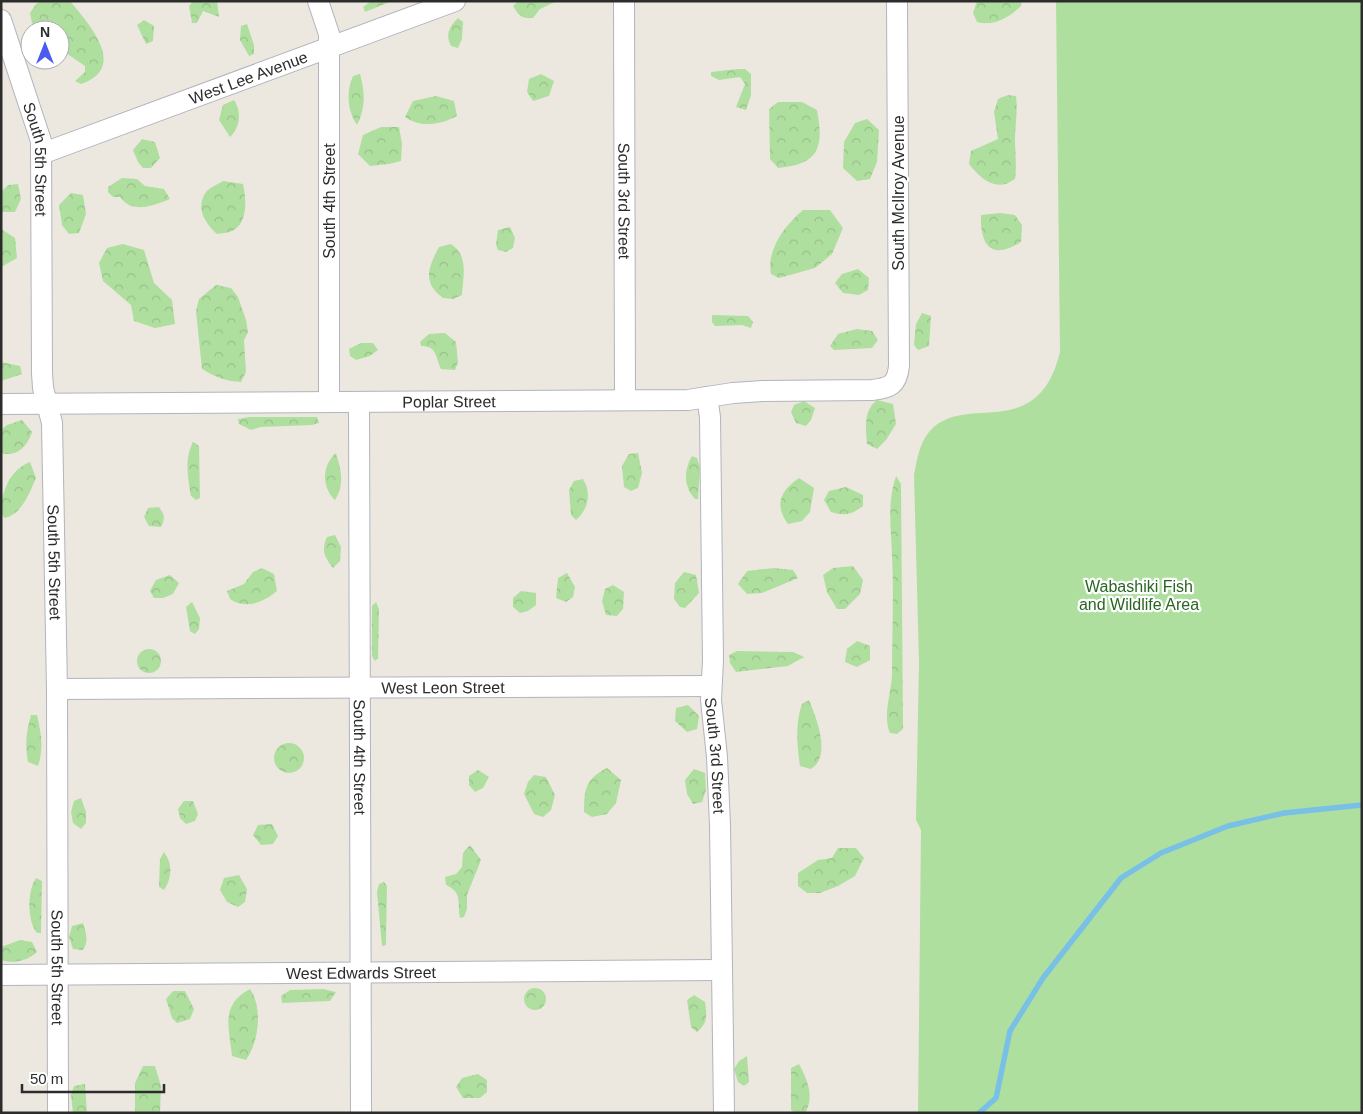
<svg xmlns="http://www.w3.org/2000/svg" width="1363" height="1114" font-family="Helvetica,sans-serif">
  <style>
    .forest { fill: url(#forest-crowns) }
    .park { fill: #afdf9f }
    .lines { fill: none; stroke-linecap: round; stroke-linejoin: round }
    .stream { stroke: #79c0e7; stroke-width: 5.5 }
    .minor-casing { stroke: #b2b4be; stroke-width: 22 }
    .minor { stroke: #fff; stroke-width: 20 }
    .labels { text-anchor: middle; stroke-width: 4.5; stroke-linejoin: round; paint-order: stroke }
    .street-label { font-size: 16px; fill: #2c2c2c; stroke: #fff }
    .park-label { font-size: 16px; fill: #286520; stroke: #fff }
  </style>
  <defs>
    <pattern id="forest-crowns" width="20" height="18" patternUnits="userSpaceOnUse" patternTransform="scale(1.25)"><rect width="20" height="18" fill="#afdf9f"/><path d="M2 6a3 3 0 1 1 6 0M12 15a3 3 0 1 1 6 0" fill="none" stroke="#97c089"/></pattern>
  </defs>
  <rect width="100%" height="100%" fill="#ece8df"/>
  <g class="forest">
    <path d="M42 1H70C89 24 129 68 81 84L75 81 85 72V66L60 49V30H38L32 23 30 13 36 4Z"/>
    <polygon points="193,1 217,1 219,17 203,11 197,23 192,23 189,6"/>
    <polygon points="371,1 392,1 365,12 363,7"/>
    <path d="M518 1H557L540 9 533 18C522 19 518 15 513 6Z"/>
    <path d="M977 1H1022L1021 6C1009 17 994 27 977 22L973 13Z"/>
    <path d="M458 18 463 22 462 39 458 48 451 46C445 34 449 27 458 18Z"/>
    <polygon points="144,20 154,26 153,41 146,44 137,25"/>
    <polygon points="247,24 254,45 254,54 249,56 240,40 241,26"/>
    <polygon points="738,69 745,69 751,74 751,95 746,110 736,107 745,84 740,77 719,80 711,76 711,72"/>
    <path d="M360 74C365 93 366 107 357 125 347 111 346 91 353 76Z"/>
    <polygon points="541,74 554,81 549,96 533,101 527,92 529,79"/>
    <path d="M1008 95 1016 96C1018 111 1015 124 1015 139 1015 153 1017 165 1015 179 996 193 981 179 969 164L971 151 998 139 994 112 998 99Z"/>
    <path d="M436 96 454 101 457 116C440 125 421 128 405 117L413 101Z"/>
    <path d="M234 100C242 112 240 128 230 137L219 120 223 105Z"/>
    <path d="M778 102H802L817 110C824 148 819 164 778 168L770 159 769 109Z"/>
    <polygon points="867,119 879,130 877,162 870,179 857,181 843,168 844,142 855,123"/>
    <polygon points="381,127 399,127 402,144 401,161 389,164 370,166 358,154 363,135"/>
    <polygon points="142,139 155,142 160,158 151,168 143,168 138,162 133,150"/>
    <path d="M122 178 137 179 145 186 164 189 170 199C153 206 132 214 120 197H113L108 192V187Z"/>
    <path d="M223 181 243 184C246 198 249 223 232 231 228 233 221 233 217 234 205 223 195 208 206 192 209 188 218 184 223 181Z"/>
    <polygon points="18,184 21,199 15,212 1,212 1,192 8,185"/>
    <polygon points="71,193 83,195 86,214 79,233 69,234 62,225 59,205"/>
    <path d="M803 210H830L843 228 832 254 815 268 779 278 771 274C766 250 785 225 803 210Z"/>
    <path d="M1000 213 1015 215 1022 225 1021 242C991 261 980 245 981 215Z"/>
    <polygon points="510,227 515,238 513,248 506,252 498,250 496,245 498,230"/>
    <polygon points="1,229 15,238 17,258 1,267"/>
    <polygon points="123,244 144,250 154,283 172,300 175,324 155,328 134,321 131,305 103,281 99,263 107,248"/>
    <path d="M451 244C469 256 463 276 462 295L453 299 443 298C422 282 428 268 439 247Z"/>
    <polygon points="858,269 869,278 868,290 859,295 843,293 835,283 842,274"/>
    <path d="M216 285 231 288 238 297 246 320 248 332 244 340 246 372 241 382C225 381 215 377 202 369L196 311 199 299Z"/>
    <polygon points="922,313 931,316 929,346 918,350 914,345 916,324"/>
    <polygon points="712,315 748,316 753,322 751,328 742,325 715,326 712,322"/>
    <polygon points="857,329 872,331 878,340 872,348 834,350 830,346 838,334"/>
    <path d="M445 333 456 342 458 362 455 370 441 369C435 356 437 346 421 346L420 342 429 334Z"/>
    <polygon points="361,343 373,343 378,350 370,356 356,360 350,356 349,349"/>
    <polygon points="1,362 20,366 22,374 1,381"/>
    <path d="M877 400 893 404 896 424 886 440 877 449 867 444C866 427 863 411 877 400Z"/>
    <polygon points="804,401 815,408 811,420 806,426 796,423 791,412 794,405"/>
    <polygon points="249,417 317,417 319,423 312,425 261,427 251,430 239,424 238,419"/>
    <path d="M22 420 32 432C28 445 17 458 1 453V430L7 425Z"/>
    <path d="M193 442 199 446 200 498 196 500 191 496C188 478 184 459 193 442Z"/>
    <path d="M336 453C341 470 345 484 335 500 321 487 322 465 336 453Z"/>
    <polygon points="638,453 642,473 638,488 631,491 624,487 622,466 629,454"/>
    <path d="M692 456 697 458 700 468 698 499H695C683 486 684 470 692 456Z"/>
    <path d="M30 462 36 478C30 492 22 514 5 518L1 514C1 493 9 470 30 462Z"/>
    <path d="M896 476 901 484 903 729 897 734 890 733C882 715 892 692 892 673 892 634 894 594 892 555 891 527 887 503 896 476Z"/>
    <path d="M799 478 814 488 810 512 802 521 788 524C774 505 780 491 799 478Z"/>
    <path d="M583 479C592 493 588 510 576 520L571 515 569 490 574 481Z"/>
    <path d="M846 487 863 495V506C851 515 845 516 831 512L824 500 829 491Z"/>
    <path d="M159 507C164 514 166 518 161 527L149 526 144 517 148 508Z"/>
    <path d="M335 535 341 547 340 561 333 568C324 557 321 550 327 537Z"/>
    <polygon points="853,566 863,580 860,594 845,609 837,609 827,592 823,575 833,568"/>
    <path d="M262 568 274 574 277 591C264 602 246 610 230 599L227 591 244 584 253 572Z"/>
    <polygon points="774,568 793,570 798,578 762,593 747,594 738,584 747,571"/>
    <polygon points="684,572 696,575 699,593 685,608 680,607 674,599 675,583"/>
    <polygon points="567,573 575,587 573,597 566,602 556,598 558,578"/>
    <polygon points="170,575 179,583 173,594 163,598 154,598 150,591 156,580"/>
    <polygon points="613,585 624,592 623,609 617,616 606,615 602,601 605,589"/>
    <polygon points="521,591 536,593 536,605 528,611 520,613 513,607 513,598"/>
    <polygon points="192,602 200,618 199,629 195,634 190,631 186,607"/>
    <polygon points="376,602 379,609 378,658 375,661 372,656 372,606"/>
    <polygon points="857,641 870,646 870,660 857,667 845,662 847,649"/>
    <circle cx="149" cy="661" r="12"/>
    <polygon points="737,651 793,652 804,657 788,666 736,672 730,663 729,655"/>
    <path d="M809 700C816 717 832 756 811 769L800 766C797 746 795 723 802 704Z"/>
    <polygon points="688,705 699,716 697,729 687,732 675,721 676,708"/>
    <path d="M31 715H37C41 733 44 748 38 766L28 762C25 745 26 732 31 715Z"/>
    <circle cx="289" cy="758" r="15"/>
    <path d="M607 768 621 780 616 803 607 814 592 817 584 812C584 790 585 779 607 768Z"/>
    <polygon points="694,769 705,773 706,790 702,802 693,804 687,794 685,780"/>
    <polygon points="478,770 489,777 483,788 475,792 469,785 469,776"/>
    <polygon points="534,775 546,777 555,795 551,810 543,817 534,814 524,794 528,782"/>
    <polygon points="81,798 86,812 86,823 81,829 73,823 71,812 74,801"/>
    <polygon points="184,801 193,801 198,814 195,821 186,824 180,818 178,809"/>
    <polygon points="272,824 278,836 273,844 261,845 253,835 258,825"/>
    <path d="M470 845 481 860 467 895V909L464 917 460 918C457 902 463 893 446 885L445 877 456 874 462 867 463 853Z"/>
    <polygon points="838,848 856,848 864,858 855,876 838,886 820,893 807,893 798,886 798,873 818,860 832,858"/>
    <path d="M164 852C173 864 172 878 164 890L159 887 160 859Z"/>
    <polygon points="239,875 247,889 245,902 238,907 227,902 220,890 224,878"/>
    <path d="M36 878 42 881 41 933H37C27 921 27 891 36 878Z"/>
    <polygon points="384,882 387,886 386,940 386,945 382,946 377,892 379,884"/>
    <path d="M83 923C86 933 89 941 83 950L73 949 69 937 72 926Z"/>
    <path d="M20 940 32 942 37 952C27 961 14 964 1 960V947Z"/>
    <circle cx="535" cy="999" r="11"/>
    <path d="M250 989C263 1007 259 1042 246 1060L232 1056C229 1027 220 1005 250 989Z"/>
    <polygon points="323,989 336,992 330,1001 282,1003 281,996 290,990"/>
    <polygon points="173,991 185,991 194,1009 190,1019 177,1023 172,1018 166,999"/>
    <path d="M694 995 705 1002C707 1015 708 1023 697 1032L691 1027 687 1000Z"/>
    <polygon points="747,1056 749,1082 744,1086 738,1082 734,1069 739,1061"/>
    <path d="M799 1064C807 1079 815 1097 805 1113H795L791 1110V1068Z"/>
    <polygon points="143,1066 155,1066 161,1086 160,1113 135,1113 135,1083"/>
    <polygon points="478,1074 487,1080 487,1092 480,1098 463,1098 456,1087 462,1078"/>
    <polygon points="85,1084 87,1113 73,1113 71,1095 74,1086"/>
  </g>
  <path class="park" d="M1056 1H1362V1113H918L921 830 916 820 919 662 914 475C917 460 919 444 929 432 964 390 1037 446 1060 352Z"/>
  <g class="lines">
    <polyline class="stream" points="979,1113 996,1098 1010,1031 1043,978 1121,878 1161,853 1228,826 1284,813 1362,805"/>
    <g class="minor-casing">
      <g id="minor">
        <polyline points="318,1 329,34 329,402"/>
        <path id="s1" d="M624 1 625 400"/>
        <path id="s2" d="M1 20 41 141 42 373 43 388 52 423 57 689 58 1113"/>
        <path id="s3" d="M41 154 455 1"/>
        <path id="s4" d="M707 397 710 417 713 660 711 700 717 757 720 825 724 1113"/>
        <path id="s5" d="M359 402 361 1113"/>
        <path id="s6" d="M1 404 688 400 733 393 763 391 872 390C890 388 897 385 899 366L897 1"/>
        <path id="s7" d="M57 689 711 686"/>
        <path id="s8" d="M1 975 720 970"/>
      </g>
    </g>
    <use href="#minor" class="minor"/>
  </g>
  <g class="labels">
    <g class="street-label">
      <text dy="6" stroke="none"><textPath href="#s3" startOffset="221">West Lee Avenue</textPath></text>
      <text dy="6" stroke="none"><textPath href="#s2" startOffset="145">South 5th Street</textPath></text>
      <text transform="translate(898 193) rotate(-90)" y="6">South McIlroy Avenue</text>
      <text transform="translate(329 201) rotate(-90)" y="6">South 4th Street</text>
      <text dy="6" stroke="none"><textPath href="#s1" startOffset="200">South 3rd Street</textPath></text>
      <text dy="6" stroke="none"><textPath href="#s6" startOffset="448">Poplar Street</textPath></text>
      <text dy="6" stroke="none"><textPath href="#s2" startOffset="550">South 5th Street</textPath></text>
      <text dy="6" stroke="none"><textPath href="#s7" startOffset="386">West Leon Street</textPath></text>
      <text dy="6" stroke="none"><textPath href="#s4" startOffset="359">South 3rd Street</textPath></text>
      <text dy="6" stroke="none"><textPath href="#s5" startOffset="355">South 4th Street</textPath></text>
      <text dy="6" stroke="none"><textPath href="#s2" startOffset="955">South 5th Street</textPath></text>
      <text dy="6" stroke="none"><textPath href="#s8" startOffset="360">West Edwards Street</textPath></text>
    </g>
    <g class="park-label">
      <text x="1139" y="592">Wabashiki Fish<tspan x="1139" dy="18">and Wildlife Area</tspan></text>
    </g>
  </g>
  <rect width="1363" height="1114" fill="none" stroke="#2c2c2c" stroke-width="5"/>
  <g transform="translate(45 45)"><circle r="24" fill="#ffffff" stroke="#ababab"/>
  <path d="M0-4L9 19L0 12L-9 19Z" fill="#4a5bee"/>
  <text y="-8" font-size="14" font-weight="bold" text-anchor="middle" fill="#2c2c2c">N</text>
  </g>
  <path d="M22 1084v8h142v-8" fill="none" stroke="#2c2c2c" stroke-width="2.5"/>
  <text x="30" y="1084" font-size="15" fill="#2c2c2c" stroke="#ffffff" stroke-width="4" paint-order="stroke">50 m</text>
</svg>
